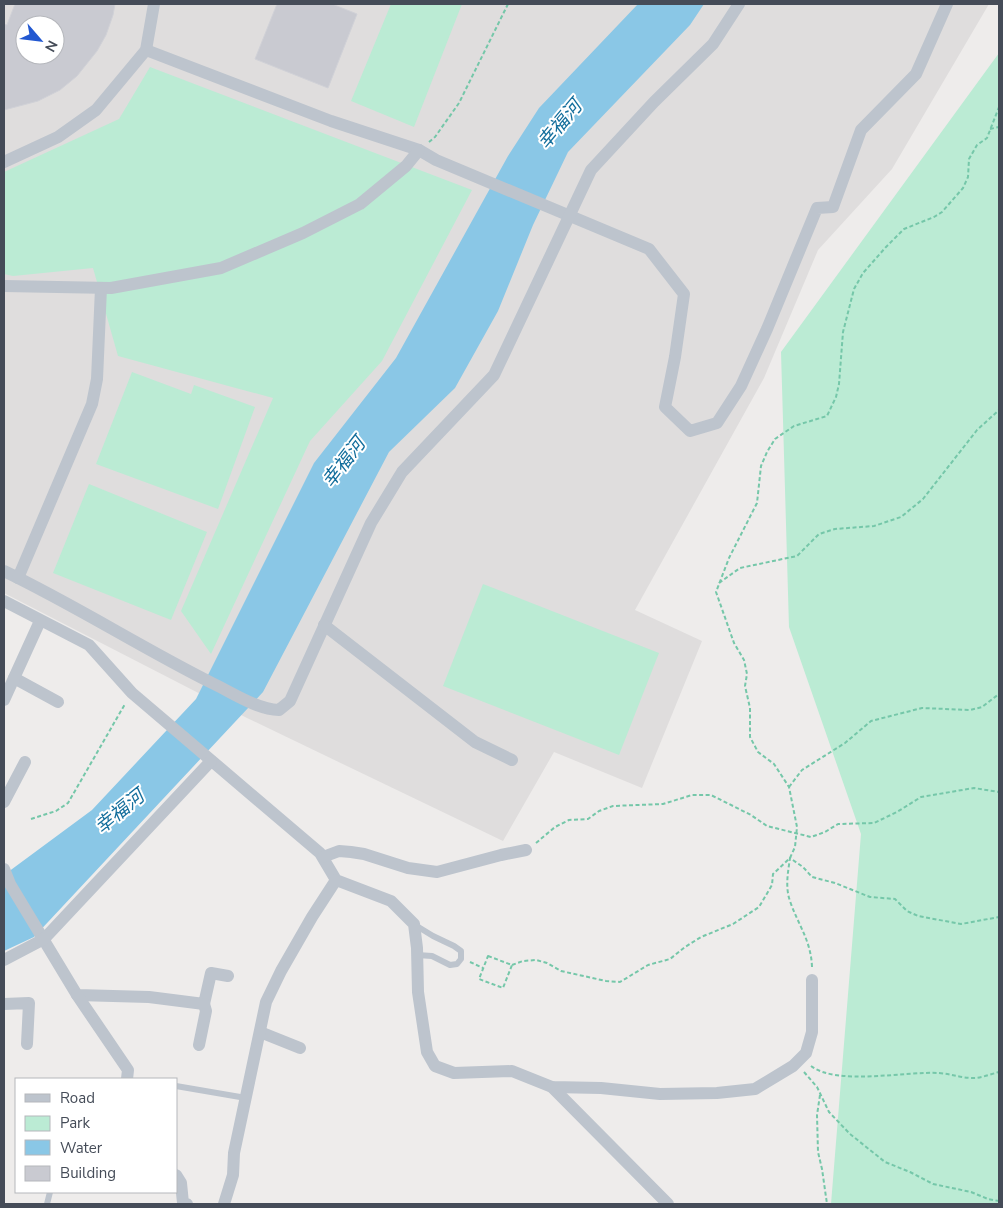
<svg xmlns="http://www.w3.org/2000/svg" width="1003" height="1208" font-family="'Nunito Sans','Noto Sans SC',sans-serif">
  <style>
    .education { fill: #dfdddd; fill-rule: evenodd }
    .green { fill: #bbebd4 }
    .water { fill: #8ac7e6 }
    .building { fill: #c9cad1; stroke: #d0d1d7; fill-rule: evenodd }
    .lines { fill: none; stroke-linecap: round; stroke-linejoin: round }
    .path { stroke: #75c7a9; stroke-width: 2; stroke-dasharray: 4 2.5; stroke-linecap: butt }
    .service { stroke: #bdc4cd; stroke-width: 6 }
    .minor { stroke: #bdc4cd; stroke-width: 12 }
    .labels { text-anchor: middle; stroke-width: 4; stroke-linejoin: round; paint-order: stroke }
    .water-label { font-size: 19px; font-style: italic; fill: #136e9c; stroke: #fff }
  </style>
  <rect width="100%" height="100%" fill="#eeeceb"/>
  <path class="education" d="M4 4H989L892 169 818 250 764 378 635 610 702 641 642 788 554 752 503 841 247 718 4 593ZM25 25H55V55H25Z"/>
  <g class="green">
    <polygon points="391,4 462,4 414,127 351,101"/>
    <polygon points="999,53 999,1204 831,1204 861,834 789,627 781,352"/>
    <polygon points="150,67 472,190 382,361 310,441 211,654 181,611 273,398 118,356 93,268 13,276 4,274 4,172 119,119"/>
    <polygon points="132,372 191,394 194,385 255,407 218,509 96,464"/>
    <polygon points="89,484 207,532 171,620 53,573"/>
    <polygon points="483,584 659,653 619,755 443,686"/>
  </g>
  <polygon class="water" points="638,4 704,4 690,25 568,152 533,225 498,311 455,388 389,452 263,692 34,937 4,951 4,875 92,810 196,699 314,463 396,358 508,156 539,108"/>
  <g class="building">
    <path d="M15 4H115L113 15 106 35 97 51 77 76 60 90 38 101 4 110V24L7 25ZM25 25H55V55H25Z"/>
    <polygon points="277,4 332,4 357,14 328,88 255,59"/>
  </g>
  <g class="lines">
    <g class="path">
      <polyline points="990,129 999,127"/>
      <polyline points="429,142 435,137 459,103 508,4"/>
      <polyline points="719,583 740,568 797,556 819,534 835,529 874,526 901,517 923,499 977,430 999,410"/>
      <polyline points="789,787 802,770 845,743 871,721 922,708 970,710 982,707 999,694"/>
      <polyline points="31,819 56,811 68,803 125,704"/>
      <polyline points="536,843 555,827 569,820 588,819 599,811 613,806 663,804 692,795 711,795 751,815 767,826 811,837 825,832 838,824 874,823 897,812 921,797 974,788 999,792"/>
      <polygon points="488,956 512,965 503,988 479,979"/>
      <polyline points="470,962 483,968"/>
      <polyline points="512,965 523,961 536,960 547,963 561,971 606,981 620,982 648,965 670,959 685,947 701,937 733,924 759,907 772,885 773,874 790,858 795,847 797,827 789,787 774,764 758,752 750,737 750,708 745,686 747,674 744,660 734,643 716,592 729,558 757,503 761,466 767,452 775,439 794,426 827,416 836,397 839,384 843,332 854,289 863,273 886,247 904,229 934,217 942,212 963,188 968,177 969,159 977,145 987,138 999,107"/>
      <path d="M812 967C811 940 798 925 790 901 785 887 788 872 790 858L803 867 812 877 835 883 870 897 895 899 907 911 918 916 961 924 999 917"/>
      <path d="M811 1066C837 1086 906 1071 939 1073 951 1074 961 1078 973 1078 982 1078 991 1074 999 1072"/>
      <polyline points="804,1072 817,1087 829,1112 850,1134 885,1162 910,1172 933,1184 971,1192 988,1199 999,1201"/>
      <polyline points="820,1095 817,1115 818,1152 822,1169 827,1204"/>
    </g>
    <g class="service">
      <polyline points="415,925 433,936 454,946 461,951 461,959 457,964 450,965 432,956 417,955"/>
      <polyline points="176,1086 246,1098"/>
      <polyline points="47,1204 50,1192"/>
    </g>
    <g class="minor">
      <polyline points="146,50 331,121 419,150 436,160 649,249 684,294 675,357 665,407 690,431 717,423 741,386 767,329 817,208 833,207 861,130 916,74 947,4"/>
      <polyline points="4,162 58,137 96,110 146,50 154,4"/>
      <polyline points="4,286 111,288 221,268 303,233 360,204 406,166 419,150"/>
      <path d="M4 571C75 605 142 648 212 683 233 693 256 709 279 710L290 701 371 523 402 472 494 375 591 170 654 102 713 44 739 4"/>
      <polyline points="18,578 92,404 97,379 101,288"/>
      <polyline points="4,601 89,645 132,693 320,853 336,880 391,901 414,924 417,948 418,992 427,1052 435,1066 454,1073 512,1071 552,1087 601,1088 660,1094 717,1093 755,1089 793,1066 806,1053 812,1032 812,980"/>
      <polyline points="324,625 475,742 512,760"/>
      <polyline points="14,678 58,702"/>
      <polyline points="4,700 40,621"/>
      <polyline points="4,802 25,762"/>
      <polyline points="323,857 339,851 351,852 364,854 408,868 437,872 501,855 526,850"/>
      <polyline points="4,869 10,884 77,995 149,997 204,1004 211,973 228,976"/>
      <polyline points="4,960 44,939 211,761"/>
      <polyline points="77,995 128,1070 127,1079"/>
      <polyline points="4,1004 29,1003 27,1044"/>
      <polyline points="260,1032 300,1048"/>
      <polyline points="199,1045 206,1011 204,1004"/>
      <polyline points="552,1087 668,1204"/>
      <polyline points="176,1175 181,1183 183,1203 187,1204"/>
      <polyline points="224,1204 233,1175 234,1153 266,1002 281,971 312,917 336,880"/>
    </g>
  </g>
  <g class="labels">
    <g class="water-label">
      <text transform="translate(559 124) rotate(-50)" y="7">幸福河</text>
      <text transform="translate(343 462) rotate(-52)" y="7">幸福河</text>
      <text transform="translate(119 811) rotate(-39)" y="7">幸福河</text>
    </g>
  </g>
  <rect width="1003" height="1208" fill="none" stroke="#454c58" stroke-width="10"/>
  <rect x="15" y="1078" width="162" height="115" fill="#ffffff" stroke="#b5b7bc"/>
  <rect x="25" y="1094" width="25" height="8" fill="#bdc4cd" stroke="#b5b7bc"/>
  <text x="60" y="1103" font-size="15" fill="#454c58">Road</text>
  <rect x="25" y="1116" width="25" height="15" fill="#bbebd4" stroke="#b5b7bc"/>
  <text x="60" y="1128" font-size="15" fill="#454c58">Park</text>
  <rect x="25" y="1140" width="25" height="15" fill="#8ac7e6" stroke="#b5b7bc"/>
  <text x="60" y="1153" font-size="15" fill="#454c58">Water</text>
  <rect x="25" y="1166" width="25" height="15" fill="#c9cad1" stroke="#b5b7bc"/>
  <text x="60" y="1178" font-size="15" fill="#454c58">Building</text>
  <g transform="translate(40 40) rotate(118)"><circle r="24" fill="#ffffff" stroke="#b5b7bc"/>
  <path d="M0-4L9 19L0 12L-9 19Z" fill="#2258d1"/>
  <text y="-8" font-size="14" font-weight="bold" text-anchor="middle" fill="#454c58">N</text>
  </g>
</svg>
